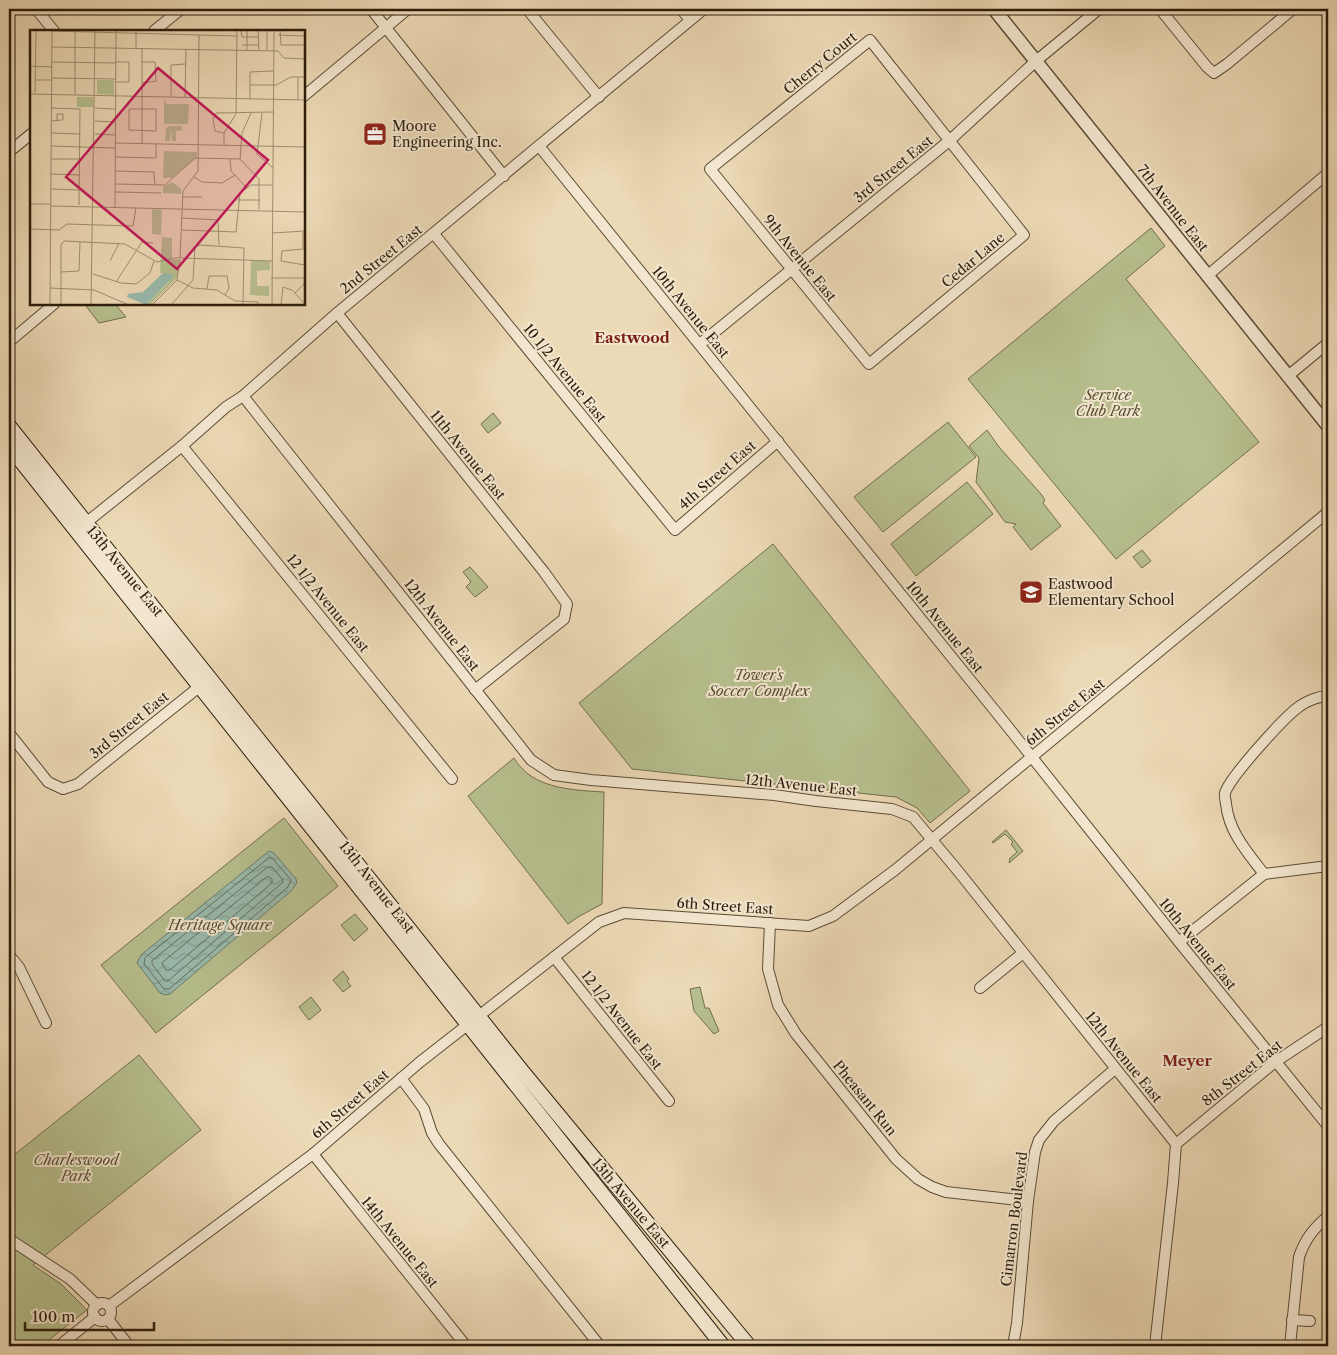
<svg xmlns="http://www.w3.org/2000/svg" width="1337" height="1355" font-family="'Libre Caslon Text',serif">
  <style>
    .green { fill: #b7bf8e; stroke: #726e4c }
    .water { fill: url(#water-waves); stroke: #6d7b6c }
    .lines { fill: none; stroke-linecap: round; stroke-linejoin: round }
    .shore { stroke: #626c5c; stroke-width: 1 }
    .minor-casing { stroke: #5c4c36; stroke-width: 12 }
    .tertiary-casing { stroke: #5c4c36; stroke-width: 15 }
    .secondary-casing { stroke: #2c1d0b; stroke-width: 16 }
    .minor { stroke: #f3e6cf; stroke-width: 10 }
    .tertiary { stroke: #f3e6cf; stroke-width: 12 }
    .secondary { stroke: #f3e6cf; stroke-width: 14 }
    .labels { text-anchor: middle; stroke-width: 4; stroke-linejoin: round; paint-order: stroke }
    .street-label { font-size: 14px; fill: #2c1d0b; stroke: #f3e6cf }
    .poi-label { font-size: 14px; fill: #2c1d0b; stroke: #f3e6cf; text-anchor: start }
    .park-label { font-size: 14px; font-style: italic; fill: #564e32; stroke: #f3e6cf }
    .neighbourhood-label { font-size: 15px; font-weight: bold; fill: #7a1f14; stroke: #f3e6cf }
    .inset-road { fill: none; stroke: #9f8e71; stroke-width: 1 }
    .view { fill: #c2185b; fill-opacity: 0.15; stroke: #c2185b; stroke-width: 2.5 }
    .inset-edge { fill: none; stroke: #2c1d0b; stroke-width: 2.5 }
  </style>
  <defs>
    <pattern id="water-waves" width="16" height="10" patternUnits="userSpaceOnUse" patternTransform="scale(1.25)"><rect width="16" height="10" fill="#99baad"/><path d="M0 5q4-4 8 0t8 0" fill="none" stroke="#849f94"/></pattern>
  </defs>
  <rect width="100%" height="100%" fill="#ecd9b5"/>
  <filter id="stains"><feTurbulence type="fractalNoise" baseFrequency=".004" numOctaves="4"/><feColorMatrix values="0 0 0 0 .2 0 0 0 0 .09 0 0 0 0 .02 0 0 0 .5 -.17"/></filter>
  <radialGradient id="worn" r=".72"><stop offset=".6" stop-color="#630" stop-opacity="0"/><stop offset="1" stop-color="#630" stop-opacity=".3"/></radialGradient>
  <g class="green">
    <polygon points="1151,228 1165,246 1126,279 1259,442 1116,559 968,379"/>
    <polygon points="89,304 115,304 126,317 99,323 86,306"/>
    <polygon points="493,413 501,423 488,433 481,424"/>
    <polygon points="948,422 976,457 883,532 854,497"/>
    <polygon points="987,430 999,447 1041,494 1045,500 1043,503 1061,526 1031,550 1013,527 1016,524 1005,522 976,482 979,458 969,446"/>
    <polygon points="967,482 993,514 916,576 891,544"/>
    <polygon points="773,544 970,791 930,823 917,808 896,797 632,769 579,703"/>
    <polygon points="1142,550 1151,561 1142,568 1133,557"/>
    <polygon points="470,567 488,587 475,597 466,587 471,582 463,572"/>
    <path d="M514 758C532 789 572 790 604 792L602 904 578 917 568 924 468 796Z"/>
    <polygon points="284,818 338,886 156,1033 101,965"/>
    <polygon points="1006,830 1023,851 1009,863 1010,858 1017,852 1011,844 1013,842 1005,834 993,843 992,842"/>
    <polygon points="355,914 368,929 354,941 341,925"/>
    <polygon points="343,971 349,979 347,981 351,986 343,992 333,980"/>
    <polygon points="700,987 705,1008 709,1008 719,1031 714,1034 694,1011 690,989"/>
    <polygon points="311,997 321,1010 309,1020 299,1007"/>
    <polygon points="139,1055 201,1130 33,1265 61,1284 87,1310 41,1346 9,1346 9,1159"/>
  </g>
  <polygon class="water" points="269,851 274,853 296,879 297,883 291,891 170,994 165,995 160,993 137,963 141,955"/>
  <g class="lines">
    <g class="shore">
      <polygon points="269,858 272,858 291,880 288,887 169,989 164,989 144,964 145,958"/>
      <polygon points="268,867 272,867 283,880 282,883 168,981 165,981 152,964 152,961"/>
      <polygon points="267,877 270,877 272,879 272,883 170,970 166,970 162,964 163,962"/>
    </g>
    <g class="minor-casing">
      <g id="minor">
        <polyline points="36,9 54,31"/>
        <polyline points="371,9 504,176"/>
        <polyline points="527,9 599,97"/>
        <polyline points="681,9 690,20"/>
        <polyline points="1160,9 1207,67 1214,73 1227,64 1293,9"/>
        <polyline points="154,31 181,9"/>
        <polygon points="870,40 1024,235 869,364 710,169"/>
        <polyline points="304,96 408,9"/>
        <polyline points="539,146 1000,717 1179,942 1328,1126"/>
        <polyline points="9,152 31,134"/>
        <polyline points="434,234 675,530 778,441"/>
        <polyline points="1207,276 1328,173"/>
        <polyline points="337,313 544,572 567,604 564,619 475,690"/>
        <polyline points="9,342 54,304"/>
        <polyline points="700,344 949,141 1036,61 1099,9"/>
        <polyline points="1288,376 1328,343"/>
        <polyline points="243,396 531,760 554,775 591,780 774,795 816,801 892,809 913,817 958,871 1176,1144 1173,1183 1155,1346"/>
        <polyline points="182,446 452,779"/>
        <polyline points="82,526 182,446 226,407 243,396 337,313 704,9"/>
        <polyline points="9,733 48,782 63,789 78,784 204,683"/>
        <path d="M1264 874C1247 852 1229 832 1226 804 1226 801 1224 796 1225 793 1230 777 1285 716 1300 706 1307 701 1319 696 1328 696"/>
        <polyline points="770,923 768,969 778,1005 796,1034 896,1159 918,1179 932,1187 946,1192 1028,1201"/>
        <polyline points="1179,942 1264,874 1328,866"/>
        <polyline points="9,955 19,967 46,1023"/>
        <polyline points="554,957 669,1101"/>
        <polyline points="980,988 1023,953"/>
        <polyline points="401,1078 424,1109 432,1133 439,1144 600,1346"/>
        <polyline points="1176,1144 1275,1062 1328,1027"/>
        <polyline points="313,1154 466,1346"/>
        <polyline points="9,1239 70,1279 97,1305"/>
        <circle cx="102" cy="1312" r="9"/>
        <polyline points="109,1306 313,1154 420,1062 599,922 624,913 809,926 833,916 895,870 1328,512"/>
        <polyline points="108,1319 129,1346"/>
        <polyline points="1292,1320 1310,1321"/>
        <polyline points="59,1346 95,1317"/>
        <polyline points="930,1346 935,1346"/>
        <polyline points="1013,1346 1017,1323 1028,1201 1035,1152 1039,1140 1054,1121 1115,1069"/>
        <path d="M1290 1346 1299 1257C1305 1239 1314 1228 1328 1216"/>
      </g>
    </g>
    <g class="tertiary-casing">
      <polyline id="tertiary" points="994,9 1328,426"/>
    </g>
    <g class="secondary-casing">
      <g id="secondary">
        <polyline points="9,426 522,1071 749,1346"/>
        <polyline points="9,446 723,1346"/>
      </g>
    </g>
    <use href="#minor" class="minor"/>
    <use href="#tertiary" class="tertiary"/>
    <use href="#secondary" class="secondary"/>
  </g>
  <defs>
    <g id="office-square" transform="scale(1.25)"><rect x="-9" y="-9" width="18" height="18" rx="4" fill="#8f2418" stroke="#f3e6cf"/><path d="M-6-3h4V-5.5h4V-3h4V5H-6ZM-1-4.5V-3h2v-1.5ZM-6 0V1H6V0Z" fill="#fff"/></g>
    <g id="school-square" transform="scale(1.25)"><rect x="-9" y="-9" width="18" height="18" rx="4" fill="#8f2418" stroke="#f3e6cf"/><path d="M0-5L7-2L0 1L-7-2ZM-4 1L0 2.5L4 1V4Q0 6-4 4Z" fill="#fff"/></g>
  </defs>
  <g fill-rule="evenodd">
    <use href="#office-square" x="375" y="134"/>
    <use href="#school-square" x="1031" y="592"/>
  </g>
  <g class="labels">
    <g class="street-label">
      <text transform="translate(820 63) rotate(-39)" y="5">Cherry Court</text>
      <text transform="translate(893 169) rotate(-39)" y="5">3rd Street East</text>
      <text transform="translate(1173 208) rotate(52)" y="5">7th Avenue East</text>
      <text transform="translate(800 258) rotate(51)" y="5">9th Avenue East</text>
      <text transform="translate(381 259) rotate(-39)" y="5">2nd Street East</text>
      <text transform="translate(973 260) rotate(-40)" y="5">Cedar Lane</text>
      <text transform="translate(691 312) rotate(51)" y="5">10th Avenue East</text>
      <text transform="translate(565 373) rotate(51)" y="5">10 1/2 Avenue East</text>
      <text transform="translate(468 455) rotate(51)" y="5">11th Avenue East</text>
      <text transform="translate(717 475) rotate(-41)" y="5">4th Street East</text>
      <text transform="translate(125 571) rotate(51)" y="5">13th Avenue East</text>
      <text transform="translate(328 603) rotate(51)" y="5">12 1/2 Avenue East</text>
      <text transform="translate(442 625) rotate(52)" y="5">12th Avenue East</text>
      <text transform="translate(945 627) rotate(51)" y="5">10th Avenue East</text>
      <text transform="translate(1065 712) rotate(-39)" y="5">6th Street East</text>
      <text transform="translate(129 725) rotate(-39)" y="5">3rd Street East</text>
      <text transform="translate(801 785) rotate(6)" y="5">12th Avenue East</text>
      <text transform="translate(377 887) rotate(52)" y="5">13th Avenue East</text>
      <text transform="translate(725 906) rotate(4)" y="5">6th Street East</text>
      <text transform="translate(1198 944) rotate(51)" y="5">10th Avenue East</text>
      <text transform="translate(622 1020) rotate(52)" y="5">12 1/2 Avenue East</text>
      <text transform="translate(1124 1057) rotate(51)" y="5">12th Avenue East</text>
      <text transform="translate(1242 1073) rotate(-38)" y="5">8th Street East</text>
      <text transform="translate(865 1098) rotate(51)" y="5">Pheasant Run</text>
      <text transform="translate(350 1104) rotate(-41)" y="5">6th Street East</text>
      <text transform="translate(631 1203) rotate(50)" y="5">13th Avenue East</text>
      <text transform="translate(1014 1219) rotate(-83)" y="5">Cimarron Boulevard</text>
      <text transform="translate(400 1242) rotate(51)" y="5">14th Avenue East</text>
    </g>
    <g class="poi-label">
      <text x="392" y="131">Moore<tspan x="392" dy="16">Engineering Inc.</tspan></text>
      <text x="1048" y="589">Eastwood<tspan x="1048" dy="16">Elementary School</tspan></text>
    </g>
    <g class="park-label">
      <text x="1108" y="400">Service<tspan x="1108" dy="16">Club Park</tspan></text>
      <text x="759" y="680">Tower's<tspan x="759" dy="16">Soccer Complex</tspan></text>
      <text x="220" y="930">Heritage Square</text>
      <text x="76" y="1165">Charleswood<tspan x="76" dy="16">Park</tspan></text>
    </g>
    <g class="neighbourhood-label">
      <text x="632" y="343">Eastwood</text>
      <text x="1187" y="1066">Meyer</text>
    </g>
  </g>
  <g transform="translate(30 30)">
    <rect width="275" height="275" fill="#ecd9b5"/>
    <path d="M67 50H84V65L67 64ZM47 67H63V77H47ZM134 68 136 74H159L158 94H134ZM139 96H152V100L146 101V111H142L141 99 140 111H135L136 98ZM134 121 167 122V127L142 148H133ZM142 152 151 159V164L133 163V157ZM122 179 132 180 131 205 122 204ZM132 207 142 208V230L149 229 147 248 120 275H116L139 252 134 243H130ZM221 231H240V240L227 241V256H239V266L220 265Z" fill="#b7bf8e"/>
    <path d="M133 243 142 244 143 247 116 275 97 267 98 264 113 262Z" fill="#99baad"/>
    <path class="inset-road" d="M211 0 212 7H229M228 0 229 20M237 0V20M250 0 251 15H275M22 1 207 6M248 5 275 6M212 15H229M22 17 248 21 254 28 275 29M106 18V2M217 20V0M22 32 86 33M85 32H99V52H86M0 36 22 37M22 48 86 49M5 50H21M112 53 126 51 125 32H112M220 55H246L261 47H275M5 63 6 0M0 64 275 70M45 65V0M141 67V35L155 34M155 67 156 19M220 69V42L243 41M268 70V47M21 78 50 79 49 175M65 78 85 79M99 79H126V101L99 100ZM232 83 227 124 243 138M21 91 32 90H33V84H27V90M65 91 85 92M21 103 50 104M194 103 185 101 183 89 186 83 243 82M65 104 85 105M85 113 275 117M112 113V18M194 115V103L206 84 207 0M21 116 85 118M85 127 126 128V113M21 129H50M200 129 201 141 216 157M210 129 212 103 221 83M85 141 124 142 125 155M21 144 50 145M164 147 172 152 192 153 205 145M85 154 135 155 165 128 210 129 229 149V179M21 159 49 160M85 162 131 163M152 167H172M207 170H230M0 174H21M21 176 275 182M85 177 86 0M152 188 188 190 189 215M0 199 29 200 37 194 103 196 106 178M152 200 206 202 210 163 221 155H243M273 202V219L252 221 251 231 275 235M242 203 275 201M150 227 153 161 168 141 169 5M151 228 243 231M80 231 89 213M31 242 49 241 50 212M63 244 91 253 106 254 120 243 124 231M241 248H275M147 250 163 258 187 260 205 271 228 272V275M86 252 112 212 123 213M20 258 64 260 99 275M177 259 179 246H197L199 258 195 265M265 263 274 254 275 243M20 275 22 0M31 275V215L34 211 95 214 127 232 151 227M61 275 65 0M122 275 147 250 150 229M141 275 163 250 165 217 170 215 214 218 213 275M242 275 244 0M251 275 253 257 262 260 274 273"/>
    <path class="view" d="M128 38 238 130 147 239 36 147Z"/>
    <rect width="275" height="275" class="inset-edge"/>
  </g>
  <rect width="1337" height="1355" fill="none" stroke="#ecd9b5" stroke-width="30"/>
  <rect x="10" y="10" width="1317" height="1335" fill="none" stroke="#2c1d0b" stroke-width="2.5"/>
  <rect x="15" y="15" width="1307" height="1325" fill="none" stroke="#2c1d0b"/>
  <path d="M25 1322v8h129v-8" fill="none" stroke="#2c1d0b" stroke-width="2.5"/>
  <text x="32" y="1322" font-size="15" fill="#2c1d0b" stroke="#f3e6cf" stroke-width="4" paint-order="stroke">100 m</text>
  <rect width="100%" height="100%" filter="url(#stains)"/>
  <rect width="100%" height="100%" fill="url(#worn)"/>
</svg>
